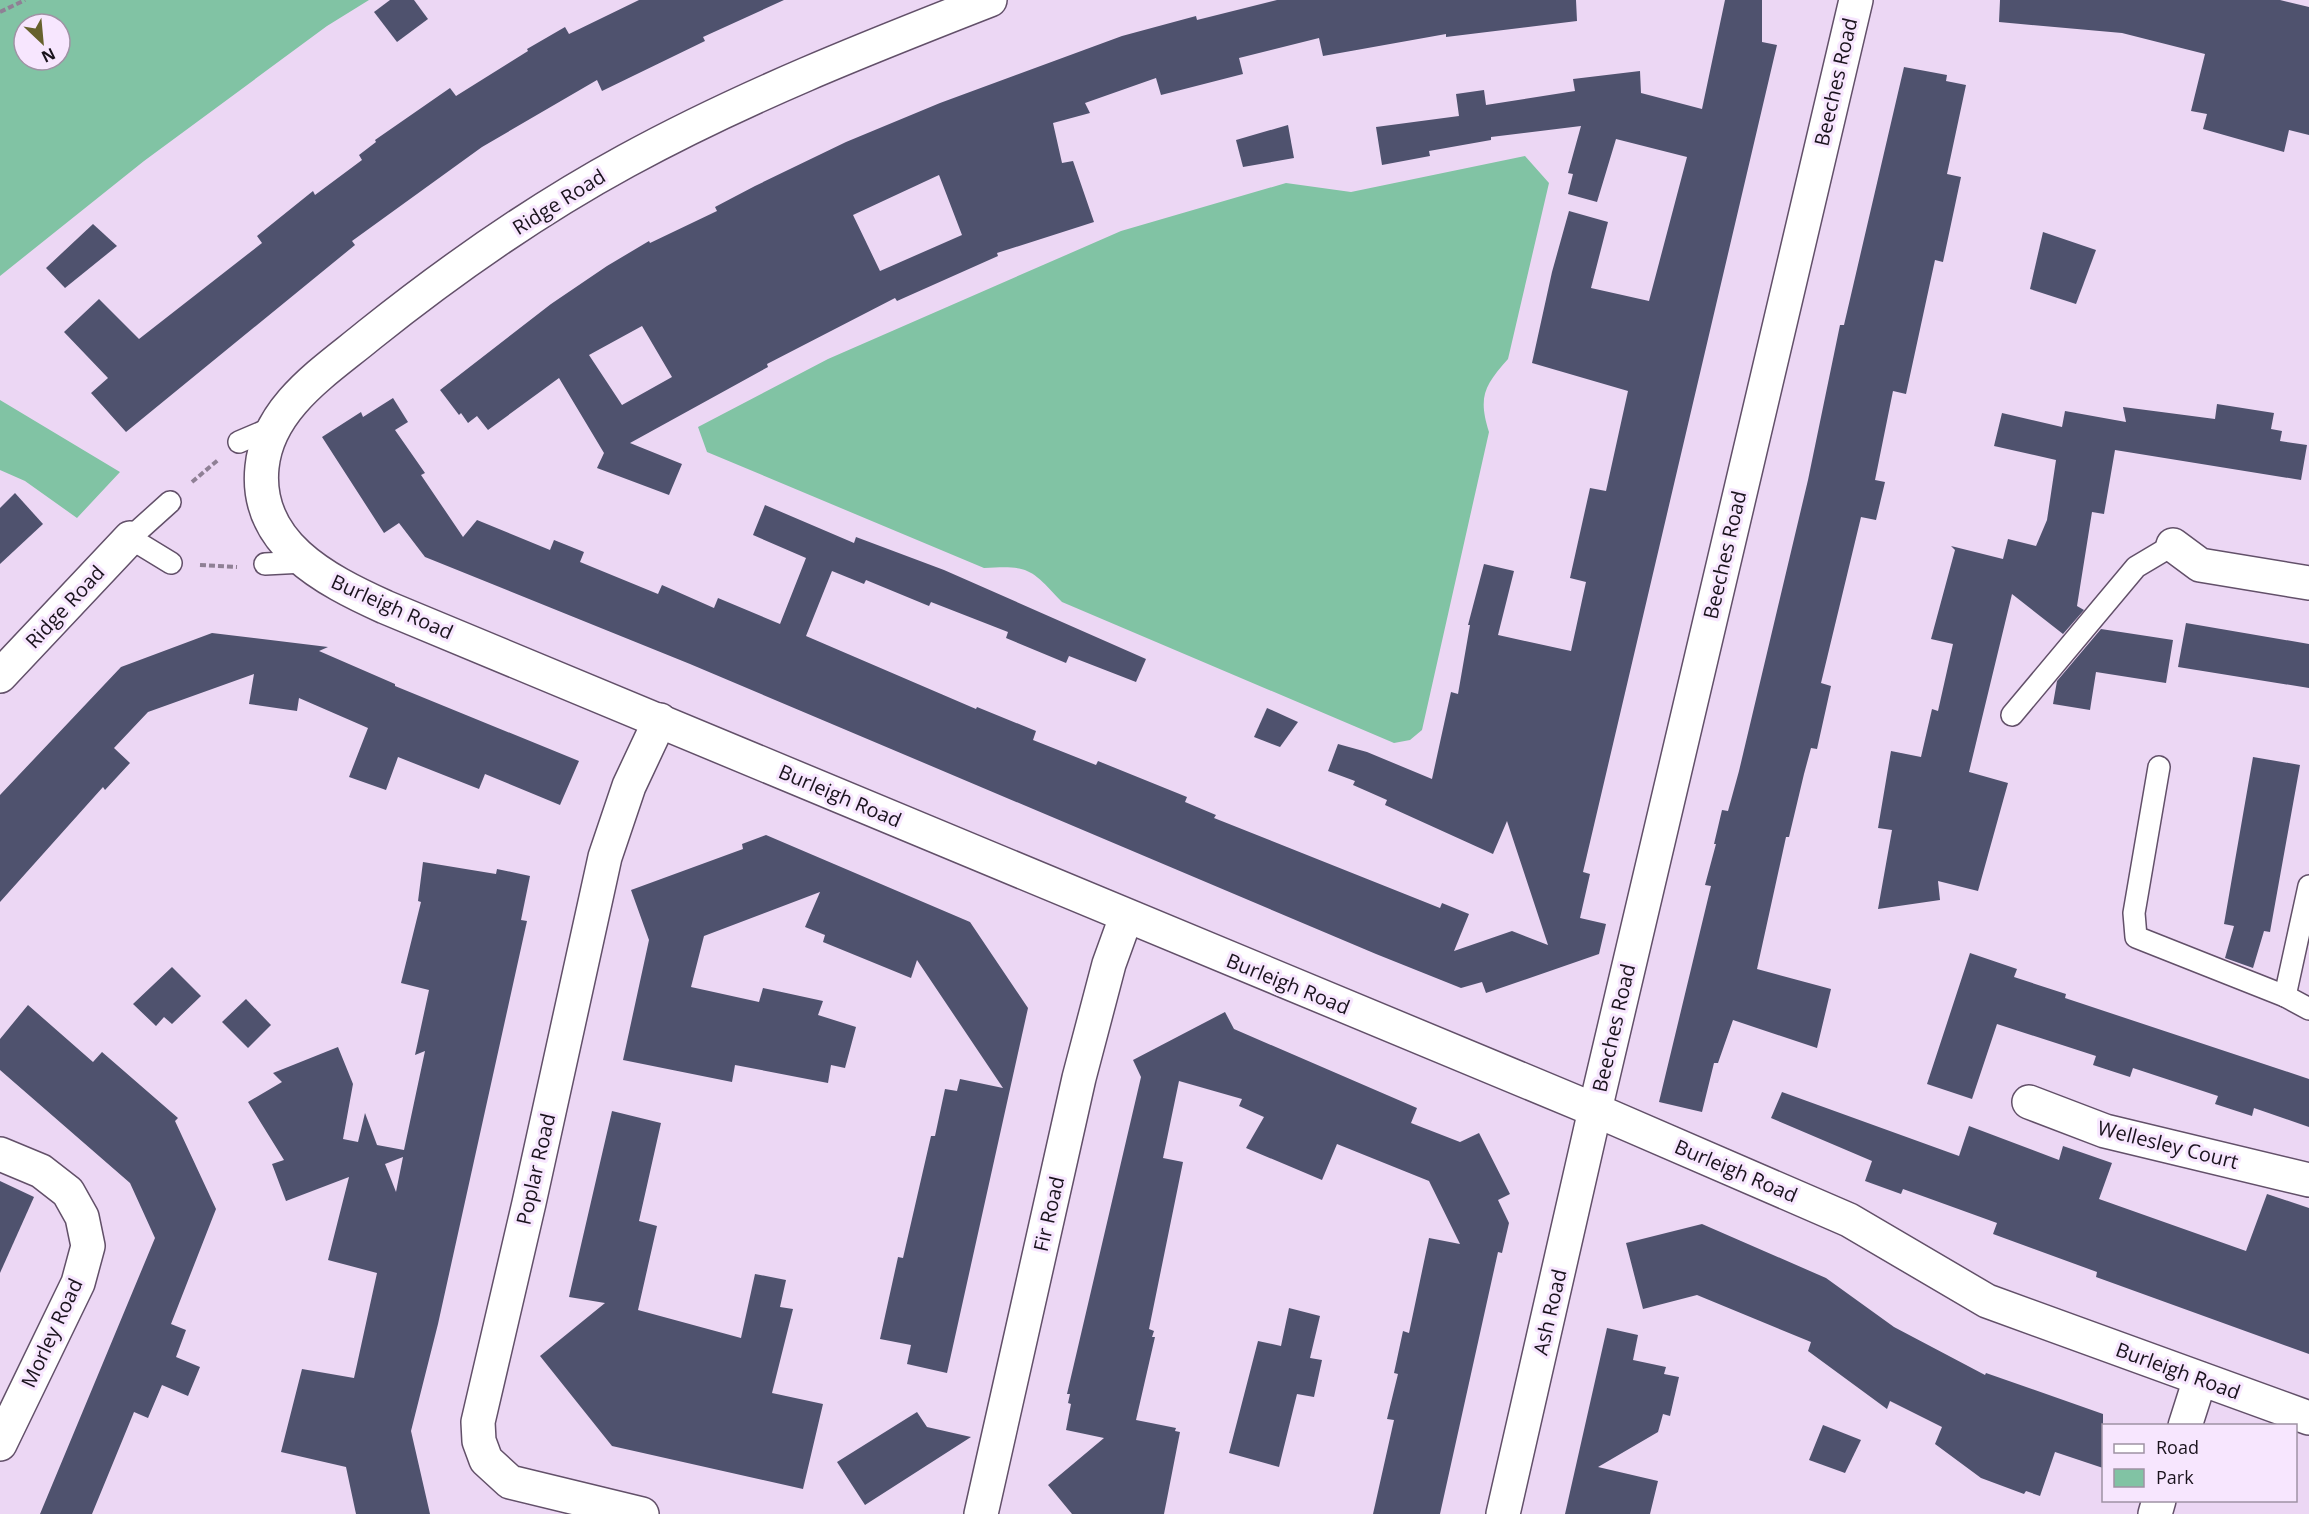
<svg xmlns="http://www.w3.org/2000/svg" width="2309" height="1514" font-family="'Open Sans',sans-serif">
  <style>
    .green { fill: #81c3a4; fill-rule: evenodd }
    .building { fill: #4f526e; fill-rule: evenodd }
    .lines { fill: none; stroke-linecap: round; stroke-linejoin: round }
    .lane-casing { stroke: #625069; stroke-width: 24 }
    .street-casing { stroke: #625069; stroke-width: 36 }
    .path { stroke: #8f8095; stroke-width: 4; stroke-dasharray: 6 3; stroke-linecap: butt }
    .lane { stroke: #fff; stroke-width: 21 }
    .street { stroke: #fff; stroke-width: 33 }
    .labels { text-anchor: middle; stroke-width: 6; stroke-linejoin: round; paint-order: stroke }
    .street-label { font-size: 20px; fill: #1a131d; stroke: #f7e6fe }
  </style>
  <rect width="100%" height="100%" fill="#ecd7f4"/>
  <g class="green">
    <path d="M0 0H369L327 26 144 161 0 276ZM24 24H60V60H24Z"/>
    <path d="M1525 156 1549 183 1508 359C1484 386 1478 397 1489 432L1422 730 1410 740 1394 743 1062 602C1031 569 1030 565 984 568L707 452 698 427 828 359 1121 231 1286 183 1351 192Z"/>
    <polygon points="0,400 120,472 77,518 25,481 0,470"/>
  </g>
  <g class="building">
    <polygon points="390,0 414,0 428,19 397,42 374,12"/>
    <polygon points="639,0 784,0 703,37 705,41 602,91 597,80 482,147 352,241 355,245 126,432 91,393 108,378 64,332 99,299 139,339 262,243 257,236 313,191 315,195 362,160 359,155 376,142 375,140 450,88 456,96 528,51 527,49 565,27 569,34"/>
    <path d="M1277 0H1576L1577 21 1446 37V34L1323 56 1319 38 1239 58 1243 74 1161 95 1156 78 1085 103 1090 113 1053 123 1062 163 1073 161 1094 222 997 253 998 256 897 301 895 298 767 364 768 367 630 443 682 464 669 495 597 468 604 453 559 378 488 430 477 416 468 423 461 413 459 415 440 390 551 304 607 266 649 241 650 243 717 211 715 207 755 186 846 142 940 103 1122 36 1196 16 1197 20ZM939 175 962 235 880 271 853 215ZM642 326 672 377 622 405 589 355Z"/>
    <polygon points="1725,0 1762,0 1762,42 1777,45 1583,872 1590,874 1580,918 1606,924 1599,954 1486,993 1482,982 1461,988 1376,954 690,664 425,557 399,523 384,533 322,437 361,412 363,417 393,398 408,422 395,430 425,473 421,475 463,537 477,520 550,550 554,540 584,552 580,562 658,594 662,585 714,608 718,598 780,624 806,558 753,535 765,505 854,543 856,537 944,570 1146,659 1136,682 1069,656 1066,663 1006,638 1008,632 931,602 929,606 866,580 864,584 832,571 806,636 976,709 977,707 1036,731 1033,740 1096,765 1098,761 1187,797 1185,802 1216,815 1214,818 1440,908 1442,903 1469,914 1454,951 1512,931 1548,945 1507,821 1493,854 1385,805 1387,800 1353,785 1355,781 1328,771 1338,744 1367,752 1432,779 1451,692 1458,694 1470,625 1468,625 1484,564 1514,571 1498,635 1571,651 1586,582 1570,578 1590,488 1606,491 1628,391 1532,363 1552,272 1569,211 1608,222 1591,288 1649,301 1687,157 1616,139 1597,202 1568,194 1573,174 1568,173 1581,126 1491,137 1491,140 1429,151 1430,156 1382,165 1376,127 1459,116 1456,94 1484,90 1486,105 1575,91 1573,79 1640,71 1641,93 1702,109"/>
    <polygon points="2000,0 2280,0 2309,7 2309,135 2289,130 2284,152 2203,129 2207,114 2191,111 2205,54 2122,33 1999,22"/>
    <polygon points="1904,67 1947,75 1946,81 1966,85 1947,174 1961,177 1943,262 1935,260 1906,394 1893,391 1875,480 1885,482 1876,520 1861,517 1821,683 1831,686 1817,749 1811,748 1804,774 1789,837 1786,837 1757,969 1831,989 1817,1048 1733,1020 1718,1063 1714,1063 1702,1112 1659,1102 1711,886 1705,885 1716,844 1714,844 1722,810 1728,811 1739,771 1808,480 1840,325 1844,325"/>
    <polygon points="1288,125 1294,158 1243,167 1236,140"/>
    <polygon points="93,224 117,246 65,288 46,268"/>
    <polygon points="2043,232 2096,250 2076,304 2030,289"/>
    <polygon points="2217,404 2274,413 2271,429 2282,431 2280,441 2307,445 2301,480 2115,450 2104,514 2092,512 2077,606 2084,610 2063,634 2012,594 1969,772 2008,783 1978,891 1938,881 1940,900 1878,909 1892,830 1878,828 1891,751 1921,757 1932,709 1938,711 1953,644 1931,639 1955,550 1951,546 2003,559 2008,539 2036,546 2047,520 2056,460 1994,446 2002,413 2062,427 2065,411 2126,422 2123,407 2215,419"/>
    <polygon points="15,493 43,524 0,564 0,508"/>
    <polygon points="2186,623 2309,644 2309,688 2178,667"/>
    <polygon points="2101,629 2173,640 2166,683 2096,672 2090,710 2053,704 2057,681"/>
    <polygon points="212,633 328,647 319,651 395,684 395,686 579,761 560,805 485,774 479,789 398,757 386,790 349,777 368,728 299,698 297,711 249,704 254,674 148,712 114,748 130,763 105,790 103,787 0,902 0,795 121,667"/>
    <polygon points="1267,708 1298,722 1280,747 1254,737"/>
    <polygon points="2253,757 2300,765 2270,932 2264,931 2253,968 2225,958 2234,926 2224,924"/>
    <polygon points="766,835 970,922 1028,1008 947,1373 907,1364 911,1345 880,1339 898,1257 903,1258 931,1136 935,1136 945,1089 957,1091 960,1079 1003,1088 917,960 911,978 823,942 825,935 805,927 820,892 704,936 691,987 759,1002 763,988 823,1001 818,1015 856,1027 845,1068 831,1065 828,1083 735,1065 732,1082 623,1060 649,940 631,890 743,849 742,844"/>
    <path d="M423 862 496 874 497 869 530 876 521 920 527 921 438 1324 411 1431 430 1514H356L346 1467 281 1452 302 1369 354 1378 377 1273 328 1260 349 1177 286 1201 272 1164 284 1160 248 1102 282 1082 273 1073 338 1047 353 1084 343 1139 358 1142 365 1113 377 1145 404 1150 425 1051 415 1055 429 990 401 983 421 902 418 901ZM403 1157 396 1192 385 1164Z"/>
    <polygon points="1970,953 2017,969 2014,977 2066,994 2065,998 2309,1079 2309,1127 2254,1108 2252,1116 2215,1104 2218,1096 2133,1068 2130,1077 2093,1065 2096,1056 1997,1024 1972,1099 1927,1084"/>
    <polygon points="172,967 201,996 172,1024 164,1017 156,1026 133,1004"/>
    <polygon points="246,999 271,1025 248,1048 222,1022"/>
    <polygon points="28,1005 93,1062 102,1052 178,1118 175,1121 216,1209 171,1324 186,1330 176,1357 200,1367 188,1396 162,1385 148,1418 134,1412 92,1514 40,1514 155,1238 130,1183 0,1070 0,1039"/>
    <polygon points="1225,1012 1234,1029 1417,1108 1411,1123 1460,1142 1479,1133 1510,1194 1498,1200 1509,1223 1502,1253 1498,1252 1440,1514 1373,1514 1394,1420 1387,1419 1398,1374 1394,1373 1403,1331 1409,1333 1429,1238 1460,1244 1429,1181 1337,1144 1322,1180 1246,1148 1264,1117 1239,1106 1242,1099 1179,1081 1163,1158 1183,1162 1149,1329 1154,1331 1152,1337 1155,1337 1136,1420 1176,1428 1175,1431 1180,1432 1164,1514 1072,1514 1048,1485 1104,1438 1066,1430 1071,1404 1068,1403 1070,1394 1067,1394 1141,1077 1133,1060"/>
    <polygon points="1782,1092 1959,1156 1969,1126 2059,1160 2063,1146 2112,1163 2099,1199 2246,1251 2267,1194 2309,1208 2309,1354 2096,1277 2097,1272 1993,1234 1997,1223 1903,1189 1901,1194 1865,1181 1872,1161 1771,1118"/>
    <polygon points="612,1111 661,1123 639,1221 657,1226 638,1310 741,1338 755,1274 786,1280 780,1307 793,1309 772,1393 823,1404 803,1489 612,1446 540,1356 605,1303 569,1297"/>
    <polygon points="0,1181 34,1197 0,1273"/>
    <polygon points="1702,1224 1826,1278 1894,1327 1985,1375 1986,1373 2103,1414 2103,1468 2055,1452 2040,1496 2026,1491 2024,1494 1981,1478 1935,1444 1942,1427 1890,1401 1887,1409 1808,1351 1811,1342 1697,1295 1643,1309 1626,1243"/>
    <polygon points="1289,1308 1320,1316 1310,1358 1322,1360 1314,1397 1297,1394 1279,1467 1229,1453 1258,1341 1281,1346"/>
    <polygon points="1607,1328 1638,1335 1633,1360 1666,1367 1664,1374 1679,1377 1670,1416 1663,1414 1658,1432 1598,1467 1658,1481 1650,1514 1565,1514"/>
    <polygon points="917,1412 927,1427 971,1437 865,1505 837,1462"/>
    <polygon points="1823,1425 1861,1440 1845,1473 1809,1460"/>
  </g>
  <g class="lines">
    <g class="lane-casing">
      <g id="lane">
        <polyline points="239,442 274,427"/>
        <polyline points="170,502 130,538 171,563"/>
        <polyline points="265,564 304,562"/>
        <polyline points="2012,715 2136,567 2173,545"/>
        <polyline points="2159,767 2134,913 2136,937 2285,996"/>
        <polyline points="2309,886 2285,996 2309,1009"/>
      </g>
    </g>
    <g class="street-casing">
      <g id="street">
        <path d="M990 0C867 48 743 97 626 161 536 210 449 271 369 335 327 370 268 406 262 467 254 543 325 580 385 607L1595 1110 1849 1220 1987 1301 2309 1418"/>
        <polyline points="2173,545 2200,565 2309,583"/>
        <polyline points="0,676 130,538"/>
        <polyline points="2029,1102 2105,1131 2309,1180"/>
        <polyline points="0,1154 41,1171 68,1192 82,1217 88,1246 78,1283 0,1444"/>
        <polyline points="2185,1426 2200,1379"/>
        <polyline points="642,1514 510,1482 486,1460 479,1441 478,1422 529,1203 605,857 629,786 660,720"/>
        <polyline points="981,1514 1079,1078 1109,964 1126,917"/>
        <polyline points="1503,1514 1595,1110 1856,0"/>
        <polyline points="2155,1514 2159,1500"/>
      </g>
    </g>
    <g class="path">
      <polyline points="0,12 25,0"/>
      <polyline points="192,482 218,460"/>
      <polyline points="200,565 237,567"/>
    </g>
    <use href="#lane" class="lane"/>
    <use href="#street" class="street"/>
  </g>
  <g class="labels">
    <g class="street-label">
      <text transform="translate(1836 82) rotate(-77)" y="7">Beeches Road</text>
      <text transform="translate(559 202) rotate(-32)" y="7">Ridge Road</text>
      <text transform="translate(1725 555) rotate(-77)" y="7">Beeches Road</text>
      <text transform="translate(65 607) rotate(-47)" y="7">Ridge Road</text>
      <text transform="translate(392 607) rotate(24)" y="7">Burleigh Road</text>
      <text transform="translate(840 796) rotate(23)" y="7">Burleigh Road</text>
      <text transform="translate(1288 984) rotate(22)" y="7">Burleigh Road</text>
      <text transform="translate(1614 1028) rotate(-77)" y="7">Beeches Road</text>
      <text transform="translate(2168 1145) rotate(14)" y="7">Wellesley Court</text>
      <text transform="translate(536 1169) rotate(-77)" y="7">Poplar Road</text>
      <text transform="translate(1736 1171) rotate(23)" y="7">Burleigh Road</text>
      <text transform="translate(1049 1214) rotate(-77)" y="7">Fir Road</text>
      <text transform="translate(1550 1312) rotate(-77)" y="7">Ash Road</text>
      <text transform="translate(52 1333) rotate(-65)" y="7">Morley Road</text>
      <text transform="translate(2178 1371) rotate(20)" y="7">Burleigh Road</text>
    </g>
  </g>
  <rect x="2102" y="1424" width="195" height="78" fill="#f7e6fe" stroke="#9f92a4" stroke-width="1.5"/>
  <rect x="2114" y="1444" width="30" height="9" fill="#ffffff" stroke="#9f92a4" stroke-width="1.5"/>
  <text x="2156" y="1454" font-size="18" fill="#1a131d">Road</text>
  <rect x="2114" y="1469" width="30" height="18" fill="#81c3a4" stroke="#9f92a4" stroke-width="1.5"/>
  <text x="2156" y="1484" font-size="18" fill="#1a131d">Park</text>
  <g transform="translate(42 42) rotate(154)"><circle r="28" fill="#f7e6fe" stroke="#9f92a4" stroke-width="1.5"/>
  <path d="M0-4.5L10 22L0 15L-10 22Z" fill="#67612d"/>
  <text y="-9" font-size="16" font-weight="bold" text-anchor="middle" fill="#1a131d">N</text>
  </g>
</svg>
